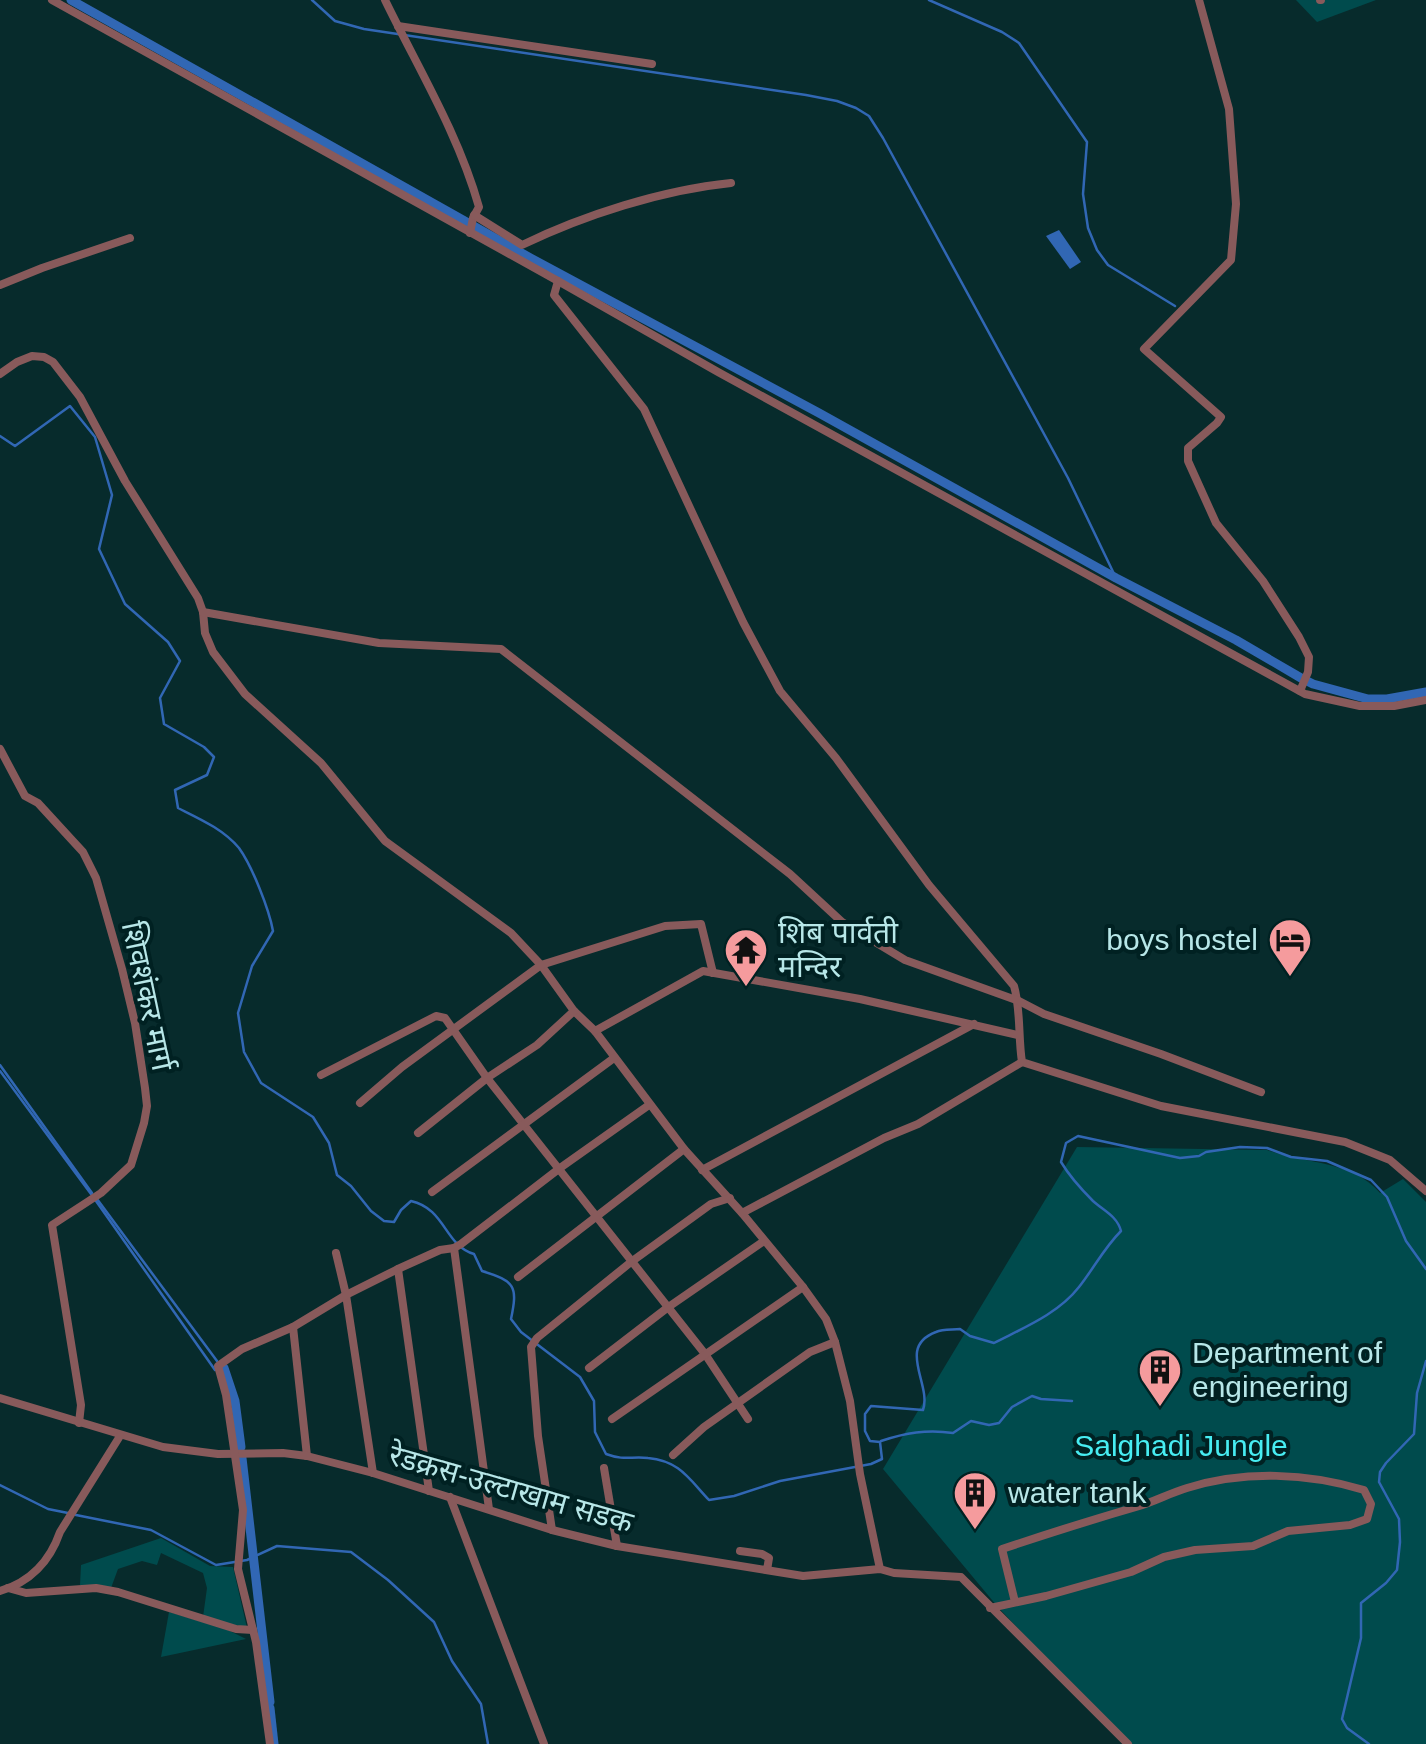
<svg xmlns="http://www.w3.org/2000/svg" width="1426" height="1744" font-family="Arial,'Noto Sans Devanagari',sans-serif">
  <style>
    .green { fill: #004b4d }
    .water { fill: #3167b4 }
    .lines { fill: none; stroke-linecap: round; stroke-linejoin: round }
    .stream { stroke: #3167b4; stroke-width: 2.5 }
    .canal { stroke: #3167b4; stroke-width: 9 }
    .minor { stroke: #885a5b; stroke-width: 8 }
    .labels { text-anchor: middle; stroke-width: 8; stroke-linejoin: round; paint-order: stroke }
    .poi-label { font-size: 30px; fill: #b7e7e8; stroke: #002122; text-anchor: start }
    .street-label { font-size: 30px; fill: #b7e7e8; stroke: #002122 }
    .park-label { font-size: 30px; fill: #47edf2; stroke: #002122 }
  </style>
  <rect width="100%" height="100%" fill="#072b2c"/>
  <g class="green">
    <polygon points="1296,0 1376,0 1317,22"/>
    <path d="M1077 1147 1267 1150C1304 1164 1352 1160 1380 1193L1403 1179 1426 1202V1744H1126L997 1606 883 1469Z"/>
    <polygon points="161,1538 210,1566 233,1567 247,1628 203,1617 207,1588 203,1573 161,1553 157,1565 142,1561 118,1569 111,1588 80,1585 81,1565"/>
    <polygon points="169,1612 226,1629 246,1639 161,1657"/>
  </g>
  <polygon class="water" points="1059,230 1081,262 1070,269 1046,236"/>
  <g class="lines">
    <g class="stream">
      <polyline points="312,0 335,21 364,29 806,95 837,101 856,108 869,116 883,138 1068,478 1116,578"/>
      <polyline points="929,0 1002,32 1019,43 1087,142 1083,194 1088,228 1097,250 1108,265 1175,306"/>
      <path d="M0 436 15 446 70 406 95 437 112 495 99 549 125 604 168 642 180 661 160 698 164 724 204 747 214 757 207 775 175 790 178 808C200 819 223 829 239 848 252 866 269 909 273 931L252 966 238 1013 244 1052 261 1083 313 1117 329 1143 337 1175 351 1186 371 1211 384 1221 394 1222 401 1210 411 1201C446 1209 444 1245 474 1254L482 1271C515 1281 518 1286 511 1319L521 1332 580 1377 594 1401 595 1432 606 1454C625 1461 631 1456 648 1458 680 1461 689 1479 709 1500L734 1496 780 1481 871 1464 882 1459 880 1442 870 1441 865 1431V1414L871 1406 923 1410C932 1384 896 1347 936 1332 943 1329 953 1330 960 1329L970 1336 994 1343C1023 1328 1058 1314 1079 1287 1094 1268 1104 1248 1121 1231 1117 1216 1104 1211 1093 1201 1081 1189 1070 1177 1061 1162L1066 1143 1078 1136 1180 1158 1199 1156 1206 1152 1240 1147 1267 1148 1291 1157 1327 1161 1371 1180 1387 1197 1406 1241 1426 1269"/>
      <polyline points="0,1065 92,1193"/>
      <polyline points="0,1071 91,1194"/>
      <polyline points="97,1199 217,1361"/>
      <polyline points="96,1201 215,1370"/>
      <path d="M881 1441C905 1433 927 1429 953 1433L971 1421 989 1425 999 1423 1012 1407 1032 1396 1041 1399 1072 1401"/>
      <polyline points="0,1485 48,1509 68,1513"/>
      <polyline points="76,1515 151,1530 216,1565 247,1560 277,1546 351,1552 388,1580 434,1622 452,1661 481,1704 488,1744"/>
      <polyline points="1369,1744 1347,1728 1342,1719 1361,1638 1361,1603 1386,1583 1397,1570 1400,1542 1399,1519 1379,1482 1380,1472 1386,1463 1414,1434 1417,1393 1426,1361"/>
    </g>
    <g class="canal">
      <polyline points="71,0 534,260 819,413 1116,578 1236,640 1301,678 1313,684 1368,699 1387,699 1426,692"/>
      <polyline points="224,1368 235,1401 241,1447"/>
      <polyline points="242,1458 270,1702"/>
      <polyline points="270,1708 274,1744"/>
    </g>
    <g class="minor">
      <path d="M52 0 558 281 554 295 644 409 743 622 780 691 836 758 929 885 1014 986C1021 1010 1018 1037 1022 1062L1161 1106 1345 1142 1390 1160 1426 1191"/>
      <path d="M385 0C418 68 458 133 479 207L473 218 470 233"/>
      <polyline points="1199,0 1229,109 1236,204 1231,260 1144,349 1221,417 1217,423 1188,448 1188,461 1216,523 1263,581 1299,637 1309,657 1308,672 1300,691"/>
      <polyline points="1320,0 1321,0"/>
      <polyline points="398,26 652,64"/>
      <path d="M474 215 522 245C584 215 662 190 731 183"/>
      <polyline points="558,281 718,372 1305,694 1360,706 1394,706 1426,700"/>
      <polyline points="0,285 42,268 130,238"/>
      <polyline points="0,374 17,362 32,356 44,357 53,362 80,397 125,481 198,598 203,612 205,633 213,652 245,694 321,763 385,841 511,933 541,965 574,1011 595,1031 684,1149 742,1213 803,1287 826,1319 835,1342 850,1401 860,1474 880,1569"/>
      <polyline points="203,612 379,643 501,649 790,874 842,922 905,960 1019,1001 1044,1014 1161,1054 1261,1092"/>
      <polyline points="0,749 25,796 38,803 71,839 83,852 96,878 122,969 135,1023 145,1088 147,1106 144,1123 131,1165 101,1193 52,1225 81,1405 79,1423"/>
      <polyline points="595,1031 703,971 860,999 1018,1035"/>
      <polyline points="321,1075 436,1016 445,1018 487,1078 705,1354 748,1419"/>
      <polyline points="360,1103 402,1067 541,965 665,926 701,924 713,973"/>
      <polyline points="418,1133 487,1078 537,1045 574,1011"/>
      <polyline points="702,1170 974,1024"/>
      <polyline points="432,1192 614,1058"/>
      <polyline points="742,1213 884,1138 918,1124 1022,1062"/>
      <polyline points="454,1248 489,1509"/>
      <polyline points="336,1253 346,1295 373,1473"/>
      <polyline points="398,1269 429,1491"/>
      <polyline points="518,1277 684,1149"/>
      <polyline points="293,1327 307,1456"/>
      <polyline points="589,1368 667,1308 764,1241"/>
      <polyline points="0,1398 163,1447 218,1454 283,1453 307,1456 373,1473 552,1530 617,1546 803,1576 880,1569 894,1573 961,1577 1128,1744"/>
      <polyline points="612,1419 803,1287"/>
      <polyline points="673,1455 704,1427 810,1352 835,1342"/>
      <polyline points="604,1468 617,1546"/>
      <polyline points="450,1497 544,1744"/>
      <polyline points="552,1530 538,1436 531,1347 537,1338 631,1262 711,1204 730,1198"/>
      <polyline points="740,1551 762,1554 769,1558 767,1570"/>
      <polyline points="8,1588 26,1593 96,1588 118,1592 236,1629 253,1630"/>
      <path d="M0 1591C30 1582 50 1561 60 1532L120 1436"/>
      <path d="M990 1608 1046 1596 1131 1572 1164 1557 1195 1550 1253 1546 1288 1531 1350 1525 1367 1519 1371 1504 1364 1490C1308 1473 1245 1470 1187 1488 1170 1493 1154 1502 1136 1507 1091 1520 1047 1534 1002 1549L1015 1602"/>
      <polyline points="270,1744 256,1642 238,1569 243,1510 226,1395 218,1366 242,1349 293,1327 346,1295 398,1269 440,1250 454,1248 461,1244 560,1168 649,1105"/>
    </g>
  </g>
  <defs>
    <g id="hotel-pin" transform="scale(2.25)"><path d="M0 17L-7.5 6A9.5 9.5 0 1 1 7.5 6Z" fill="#f59b9d" stroke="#002122"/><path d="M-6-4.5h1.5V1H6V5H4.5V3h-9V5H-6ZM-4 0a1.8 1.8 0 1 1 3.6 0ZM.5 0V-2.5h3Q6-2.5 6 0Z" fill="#111"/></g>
    <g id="temple-pin" transform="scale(2.25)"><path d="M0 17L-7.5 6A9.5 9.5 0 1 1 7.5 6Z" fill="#f59b9d" stroke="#002122"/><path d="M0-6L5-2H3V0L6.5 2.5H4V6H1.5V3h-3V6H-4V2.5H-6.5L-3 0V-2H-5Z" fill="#111"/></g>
    <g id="building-pin" transform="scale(2.25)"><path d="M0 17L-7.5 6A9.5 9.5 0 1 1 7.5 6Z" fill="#f59b9d" stroke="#002122"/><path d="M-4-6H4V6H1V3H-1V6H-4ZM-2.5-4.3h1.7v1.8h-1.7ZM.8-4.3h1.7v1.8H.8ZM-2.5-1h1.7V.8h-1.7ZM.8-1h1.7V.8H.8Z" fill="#111"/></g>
  </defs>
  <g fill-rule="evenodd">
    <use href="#hotel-pin" x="1290" y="940"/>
    <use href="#temple-pin" x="746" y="950"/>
    <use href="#building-pin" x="1160" y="1370"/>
    <use href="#building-pin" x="975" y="1493"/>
  </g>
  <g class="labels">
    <g class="poi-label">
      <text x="778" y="943">शिब पार्वती<tspan x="778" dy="34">मन्दिर</tspan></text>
      <text x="1258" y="950" text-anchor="end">boys hostel</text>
      <text x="1192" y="1363">Department of<tspan x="1192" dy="34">engineering</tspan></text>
      <text x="1008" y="1503">water tank</text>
    </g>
    <g class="street-label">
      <text transform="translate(147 996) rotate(78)" y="10">शिवशंकर मार्ग</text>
      <text transform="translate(511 1489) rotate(16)" y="10">रेडक्रस-उल्टाखाम सडक</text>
    </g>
    <g class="park-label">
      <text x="1181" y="1456">Salghadi Jungle</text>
    </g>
  </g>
</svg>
